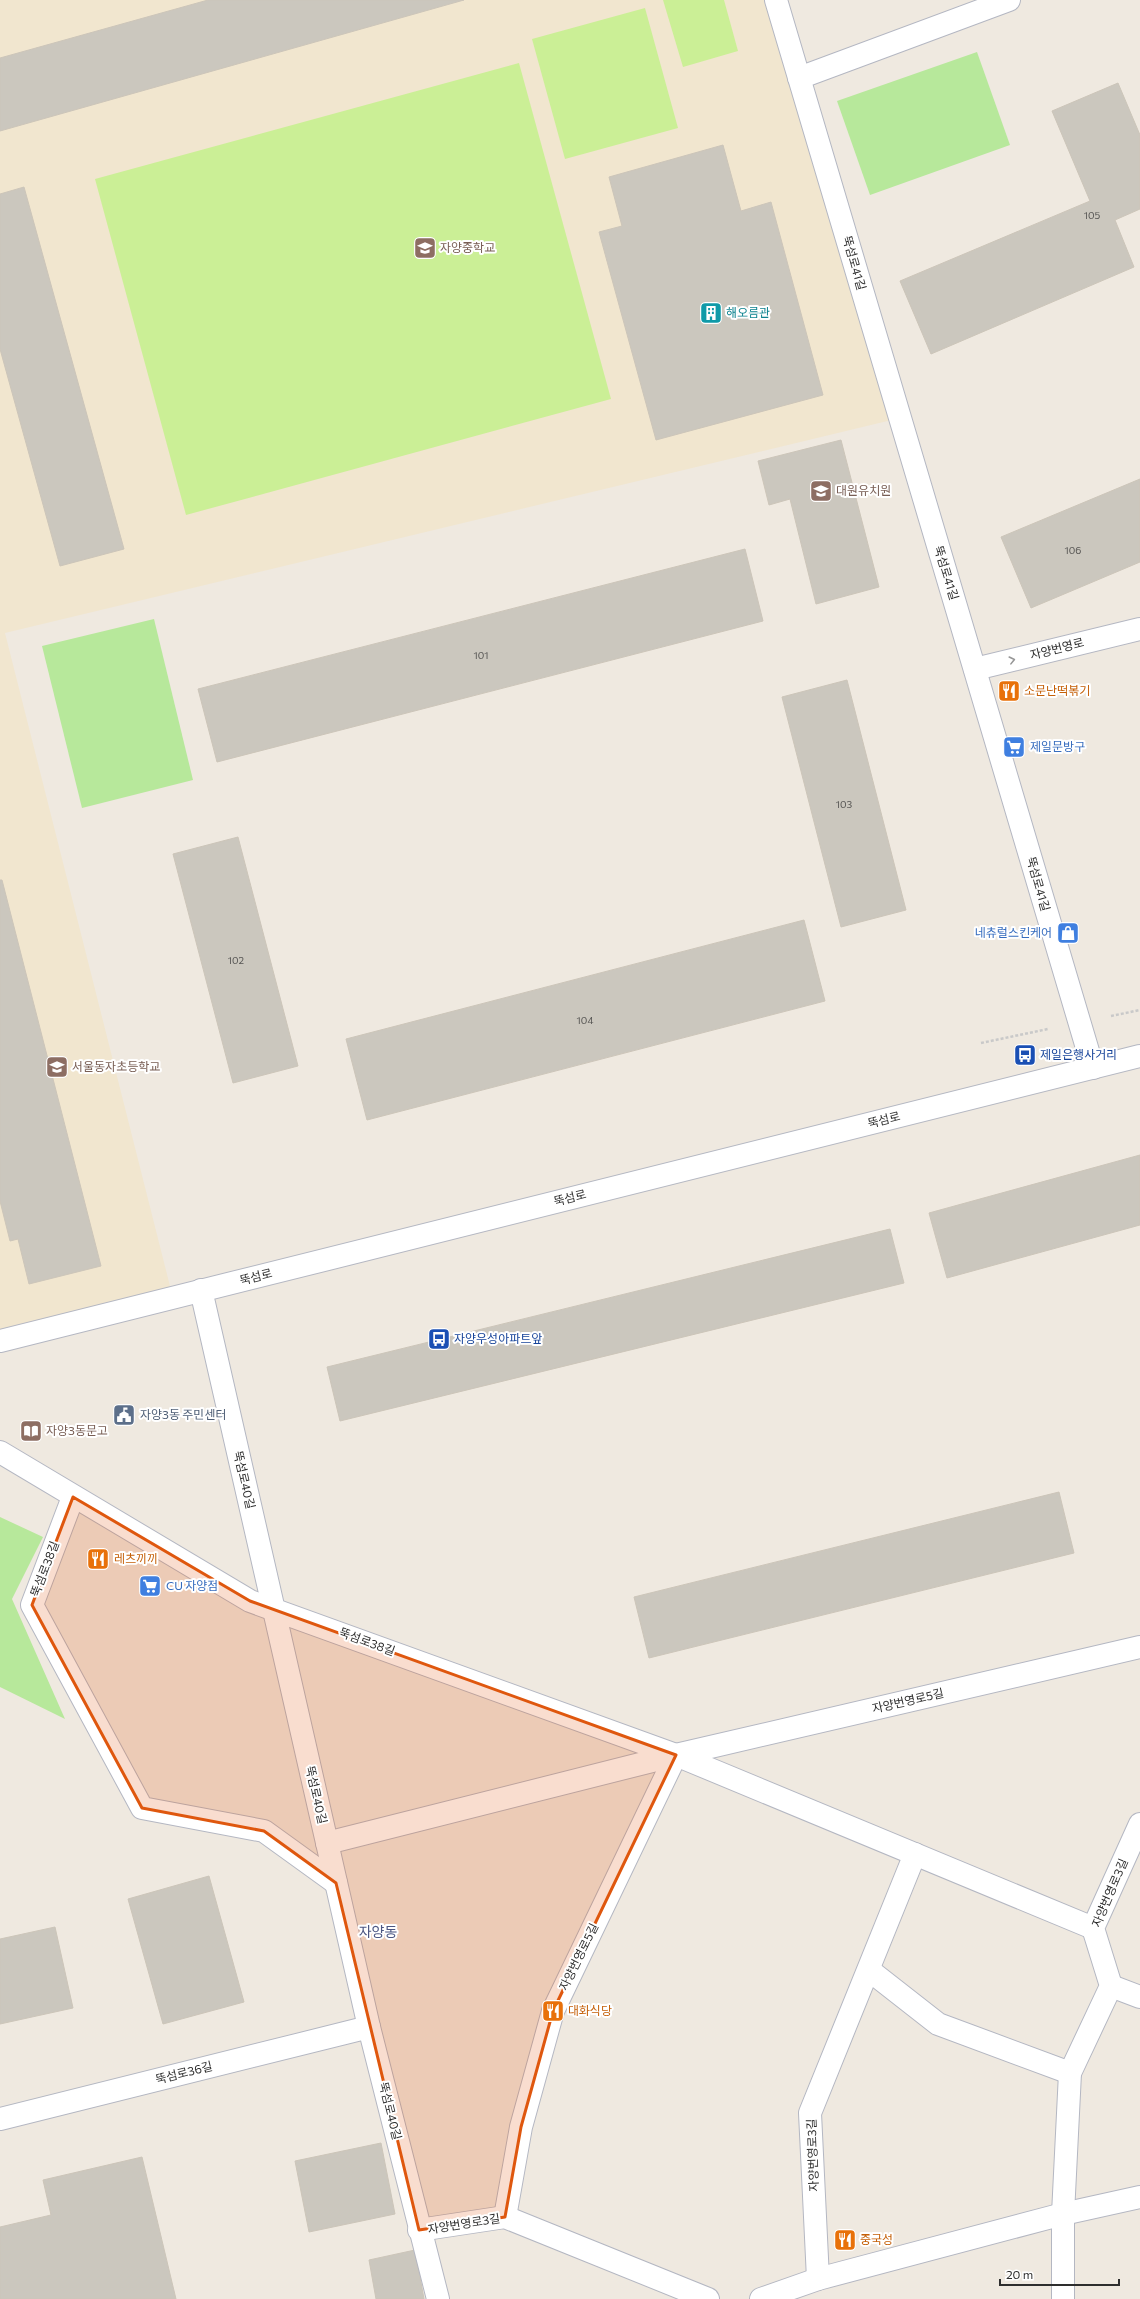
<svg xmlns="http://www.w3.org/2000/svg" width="1140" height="2299" font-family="Commissioner,'Noto Sans KR',sans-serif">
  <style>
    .education { fill: #f1e6cf }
    .green { fill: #b7e89b }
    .pitch { fill: #cbef96 }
    .building { fill: #cbc7be; stroke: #ccc5b9 }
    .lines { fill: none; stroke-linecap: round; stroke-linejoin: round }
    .street-casing { stroke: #b4b7c2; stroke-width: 24 }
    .secondary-casing { stroke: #b4b7c2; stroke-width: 24 }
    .path { stroke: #c9c9c9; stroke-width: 2.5; stroke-dasharray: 3 2; stroke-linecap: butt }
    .street { stroke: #fff; stroke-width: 22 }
    .secondary { stroke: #fff; stroke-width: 22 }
    .oneway { stroke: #969696 }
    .marked { fill: #df570e; fill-opacity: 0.2; stroke: #df570e; stroke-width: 3; stroke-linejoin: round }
    .labels { text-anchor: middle; stroke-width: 4; stroke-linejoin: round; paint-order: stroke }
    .number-label { font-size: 10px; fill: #555452 }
    .education-label { font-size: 12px; fill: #785e54; stroke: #fff; text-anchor: start }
    .street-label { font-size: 12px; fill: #2e2e2e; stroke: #fff }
    .culture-label { font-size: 12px; fill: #0d838f; stroke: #fff; text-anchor: start }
    .food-label { font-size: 12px; fill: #c56008; stroke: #fff; text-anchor: start }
    .shop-label { font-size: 12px; fill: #366cbe; stroke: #fff; text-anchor: start }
    .transit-label { font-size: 12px; fill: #164399; stroke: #fff; text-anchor: start }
    .service-label { font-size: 12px; fill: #4e5e75; stroke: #fff; text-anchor: start }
    .quarter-label { font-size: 14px; fill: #4b5682; stroke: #fff }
  </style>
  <rect width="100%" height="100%" fill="#efe9e0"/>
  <polygon class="education" points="0,0 776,0 900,418 5,633 173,1298 0,1341"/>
  <g class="green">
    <polygon points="977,52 1010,145 870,195 837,101"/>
    <polygon points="154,619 193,780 82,808 42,646"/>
    <polygon points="0,1517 43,1537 12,1599 65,1719 0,1687"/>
  </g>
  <g class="pitch">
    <polygon points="663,0 724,0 738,51 683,67"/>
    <polygon points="645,8 678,128 565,159 532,39"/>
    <polygon points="519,63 611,399 186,515 95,179"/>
  </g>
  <g class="building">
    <polygon points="208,0 464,0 0,131 0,58"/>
    <polygon points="1118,83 1140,135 1140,209 1115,220 1134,267 931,354 900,281 1090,201 1052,111"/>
    <polygon points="723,145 741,211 771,202 823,395 656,440 599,232 622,226 609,177"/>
    <polygon points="24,187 124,549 60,566 0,349 0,194"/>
    <polygon points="841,440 879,587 816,604 790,499 769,505 758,461"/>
    <polygon points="1140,479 1140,562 1031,608 1001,537"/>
    <polygon points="745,549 763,621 217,762 198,689"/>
    <polygon points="847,680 906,910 841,927 782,697"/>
    <polygon points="238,837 298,1066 233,1083 173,854"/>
    <polygon points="0,880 2,880 101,1266 29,1284 18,1239 10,1241 0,1201"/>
    <polygon points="804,920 825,1001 367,1120 346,1039"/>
    <polygon points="1140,1155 1140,1225 947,1278 929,1213"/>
    <polygon points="890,1229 904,1283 340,1421 327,1367"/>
    <polygon points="1059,1492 1074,1553 649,1658 634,1597"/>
    <polygon points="209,1876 244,2002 163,2024 128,1899"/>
    <polygon points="55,1927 73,2008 0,2024 0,1939"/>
    <polygon points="381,2143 395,2214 309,2232 295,2161"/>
    <polygon points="142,2157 176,2299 0,2299 0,2227 51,2215 43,2180"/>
    <polygon points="415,2250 424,2299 376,2299 369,2260"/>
  </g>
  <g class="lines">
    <g class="street-casing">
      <g id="street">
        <polyline points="776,0 1093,1068"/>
        <polyline points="799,78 1009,0"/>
        <polyline points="975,669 1140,629"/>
        <polyline points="201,1290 369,2027 438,2299"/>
        <polyline points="0,1452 250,1601 676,1755 1093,1928"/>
        <polyline points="73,1497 32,1605 142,1808 264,1831 336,1883"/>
        <polyline points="327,1843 676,1755 1140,1647"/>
        <polyline points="869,1970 938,2024 1070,2073"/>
        <polyline points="1111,1986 1140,1997"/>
        <polyline points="0,2119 369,2027"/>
        <polyline points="505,2217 521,2127 553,2011 676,1755"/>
        <polyline points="419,2230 505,2217 708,2299"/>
        <polyline points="818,2279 810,2113 915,1854"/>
        <polyline points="761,2299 818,2279 1063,2214 1140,2197"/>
        <polyline points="1063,2299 1063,2214 1070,2073 1111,1986 1093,1928 1140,1824"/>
      </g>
    </g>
    <g class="secondary-casing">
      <polyline id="secondary" points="0,1341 1140,1056"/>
    </g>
    <g class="path">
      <polyline points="1111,1016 1140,1010"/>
      <polyline points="981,1043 1048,1029"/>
    </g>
    <use href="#street" class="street"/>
    <use href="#secondary" class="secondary"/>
  </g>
  <defs><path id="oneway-chevron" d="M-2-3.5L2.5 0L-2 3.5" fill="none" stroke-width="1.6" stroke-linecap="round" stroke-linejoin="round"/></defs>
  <use class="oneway" href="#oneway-chevron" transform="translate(1012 660) rotate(-14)"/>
  <path class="marked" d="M73 1497 250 1601 676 1755 553 2011 521 2127 505 2217 419 2230 336 1883 264 1831 142 1808 32 1605Z"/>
  <defs>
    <g id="school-square" transform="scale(1.15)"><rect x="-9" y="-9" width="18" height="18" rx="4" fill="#8d6e63" stroke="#fff"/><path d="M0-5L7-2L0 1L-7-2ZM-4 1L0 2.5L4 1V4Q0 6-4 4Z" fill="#fff"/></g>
    <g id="building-square" transform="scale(1.15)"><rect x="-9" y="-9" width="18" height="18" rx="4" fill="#0f9aa8" stroke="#fff"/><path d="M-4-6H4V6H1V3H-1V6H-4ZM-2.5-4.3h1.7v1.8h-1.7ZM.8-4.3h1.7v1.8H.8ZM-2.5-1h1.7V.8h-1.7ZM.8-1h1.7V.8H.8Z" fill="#fff"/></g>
    <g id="restaurant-square" transform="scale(1.15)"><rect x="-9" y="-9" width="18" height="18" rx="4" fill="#e8710a" stroke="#fff"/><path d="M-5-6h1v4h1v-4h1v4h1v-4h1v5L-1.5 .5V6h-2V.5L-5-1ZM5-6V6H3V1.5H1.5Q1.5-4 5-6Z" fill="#fff"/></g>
    <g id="supermarket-square" transform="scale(1.15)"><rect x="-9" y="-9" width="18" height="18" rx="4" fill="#3f7fe0" stroke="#fff"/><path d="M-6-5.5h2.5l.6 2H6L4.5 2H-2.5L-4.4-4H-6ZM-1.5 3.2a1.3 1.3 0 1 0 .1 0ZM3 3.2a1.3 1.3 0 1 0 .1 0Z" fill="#fff"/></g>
    <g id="shop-square" transform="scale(1.15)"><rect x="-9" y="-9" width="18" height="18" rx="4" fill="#3f7fe0" stroke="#fff"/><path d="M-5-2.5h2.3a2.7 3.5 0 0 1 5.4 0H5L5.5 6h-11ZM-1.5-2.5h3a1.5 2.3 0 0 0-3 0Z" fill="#fff"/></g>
    <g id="bus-square" transform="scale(1.15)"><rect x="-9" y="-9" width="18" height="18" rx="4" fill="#1a4fb4" stroke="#fff"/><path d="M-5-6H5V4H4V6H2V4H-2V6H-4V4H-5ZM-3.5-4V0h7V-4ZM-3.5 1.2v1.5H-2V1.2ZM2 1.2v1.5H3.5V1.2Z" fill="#fff"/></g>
    <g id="civic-square" transform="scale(1.15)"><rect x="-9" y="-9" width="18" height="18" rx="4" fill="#5c6f8a" stroke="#fff"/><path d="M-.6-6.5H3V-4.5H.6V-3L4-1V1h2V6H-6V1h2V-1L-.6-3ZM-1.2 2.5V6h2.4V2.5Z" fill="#fff"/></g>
    <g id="library-square" transform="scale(1.15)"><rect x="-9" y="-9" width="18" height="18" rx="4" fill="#8d6e63" stroke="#fff"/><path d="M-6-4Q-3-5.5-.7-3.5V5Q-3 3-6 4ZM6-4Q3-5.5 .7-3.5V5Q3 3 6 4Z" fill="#fff"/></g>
  </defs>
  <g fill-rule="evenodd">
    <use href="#school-square" x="425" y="248"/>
    <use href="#building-square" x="711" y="313"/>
    <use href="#school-square" x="821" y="491"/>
    <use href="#restaurant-square" x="1009" y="691"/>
    <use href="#supermarket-square" x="1014" y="747"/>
    <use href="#shop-square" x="1068" y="933"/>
    <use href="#bus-square" x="1025" y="1055"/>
    <use href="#school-square" x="57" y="1067"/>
    <use href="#bus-square" x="439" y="1339"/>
    <use href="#civic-square" x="124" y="1415"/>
    <use href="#library-square" x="31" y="1431"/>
    <use href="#restaurant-square" x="98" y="1559"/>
    <use href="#supermarket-square" x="150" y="1586"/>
    <use href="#restaurant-square" x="553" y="2011"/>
    <use href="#restaurant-square" x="845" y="2240"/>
  </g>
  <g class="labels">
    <g class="number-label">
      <text x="1092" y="219">105</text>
      <text x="1073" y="554">106</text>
      <text x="481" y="659">101</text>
      <text x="844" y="808">103</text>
      <text x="236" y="964">102</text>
      <text x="585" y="1024">104</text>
    </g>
    <g class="education-label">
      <text x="440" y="252">자양중학교</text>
      <text x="836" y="495">대원유치원</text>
      <text x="72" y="1071">서울동자초등학교</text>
      <text x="46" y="1435">자양3동문고</text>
    </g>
    <g class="street-label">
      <text transform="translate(854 263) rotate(74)" y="4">뚝섬로41길</text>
      <text transform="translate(946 573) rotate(73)" y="4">뚝섬로41길</text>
      <text transform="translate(1057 649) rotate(-14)" y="4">자양번영로</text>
      <text transform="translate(1038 884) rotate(74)" y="4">뚝섬로41길</text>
      <text transform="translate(884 1120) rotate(-14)" y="4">뚝섬로</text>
      <text transform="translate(570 1198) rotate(-14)" y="4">뚝섬로</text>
      <text transform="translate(256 1277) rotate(-14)" y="4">뚝섬로</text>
      <text transform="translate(244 1480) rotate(77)" y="4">뚝섬로40길</text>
      <text transform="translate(45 1569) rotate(-69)" y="4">뚝섬로38길</text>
      <text transform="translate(367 1642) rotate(20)" y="4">뚝섬로38길</text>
      <text transform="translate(908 1701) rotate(-13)" y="4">자양번영로5길</text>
      <text transform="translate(316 1795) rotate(77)" y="4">뚝섬로40길</text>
      <text transform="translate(1110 1893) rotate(-67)" y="4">자양번영로3길</text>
      <text transform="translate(579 1957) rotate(-64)" y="4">자양번영로5길</text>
      <text transform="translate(184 2073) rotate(-14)" y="4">뚝섬로36길</text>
      <text transform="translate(390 2111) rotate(76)" y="4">뚝섬로40길</text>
      <text transform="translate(813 2155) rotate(-92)" y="4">자양번영로3길</text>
      <text transform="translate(464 2224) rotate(-9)" y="4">자양번영로3길</text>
    </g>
    <g class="culture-label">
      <text x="726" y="317">해오름관</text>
    </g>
    <g class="food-label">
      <text x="1024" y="695">소문난떡볶기</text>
      <text x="114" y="1563">레츠끼끼</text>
      <text x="568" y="2015">대화식당</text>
      <text x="860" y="2244">중국성</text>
    </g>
    <g class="shop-label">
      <text x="1030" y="751">제일문방구</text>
      <text x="1052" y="937" text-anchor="end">네츄럴스킨케어</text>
      <text x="166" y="1590">CU 자양점</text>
    </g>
    <g class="transit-label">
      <text x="1040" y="1059">제일은행사거리</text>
      <text x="454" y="1343">자양우성아파트앞</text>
    </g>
    <g class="service-label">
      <text x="140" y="1419">자양3동 주민센터</text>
    </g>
    <g class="quarter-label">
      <text x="378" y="1937">자양동</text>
    </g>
  </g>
  <path d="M1000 2279v6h119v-6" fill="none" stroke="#2e2e2e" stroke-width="2"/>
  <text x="1006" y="2279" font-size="12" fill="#2e2e2e" stroke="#ffffff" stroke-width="3" paint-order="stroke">20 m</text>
</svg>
